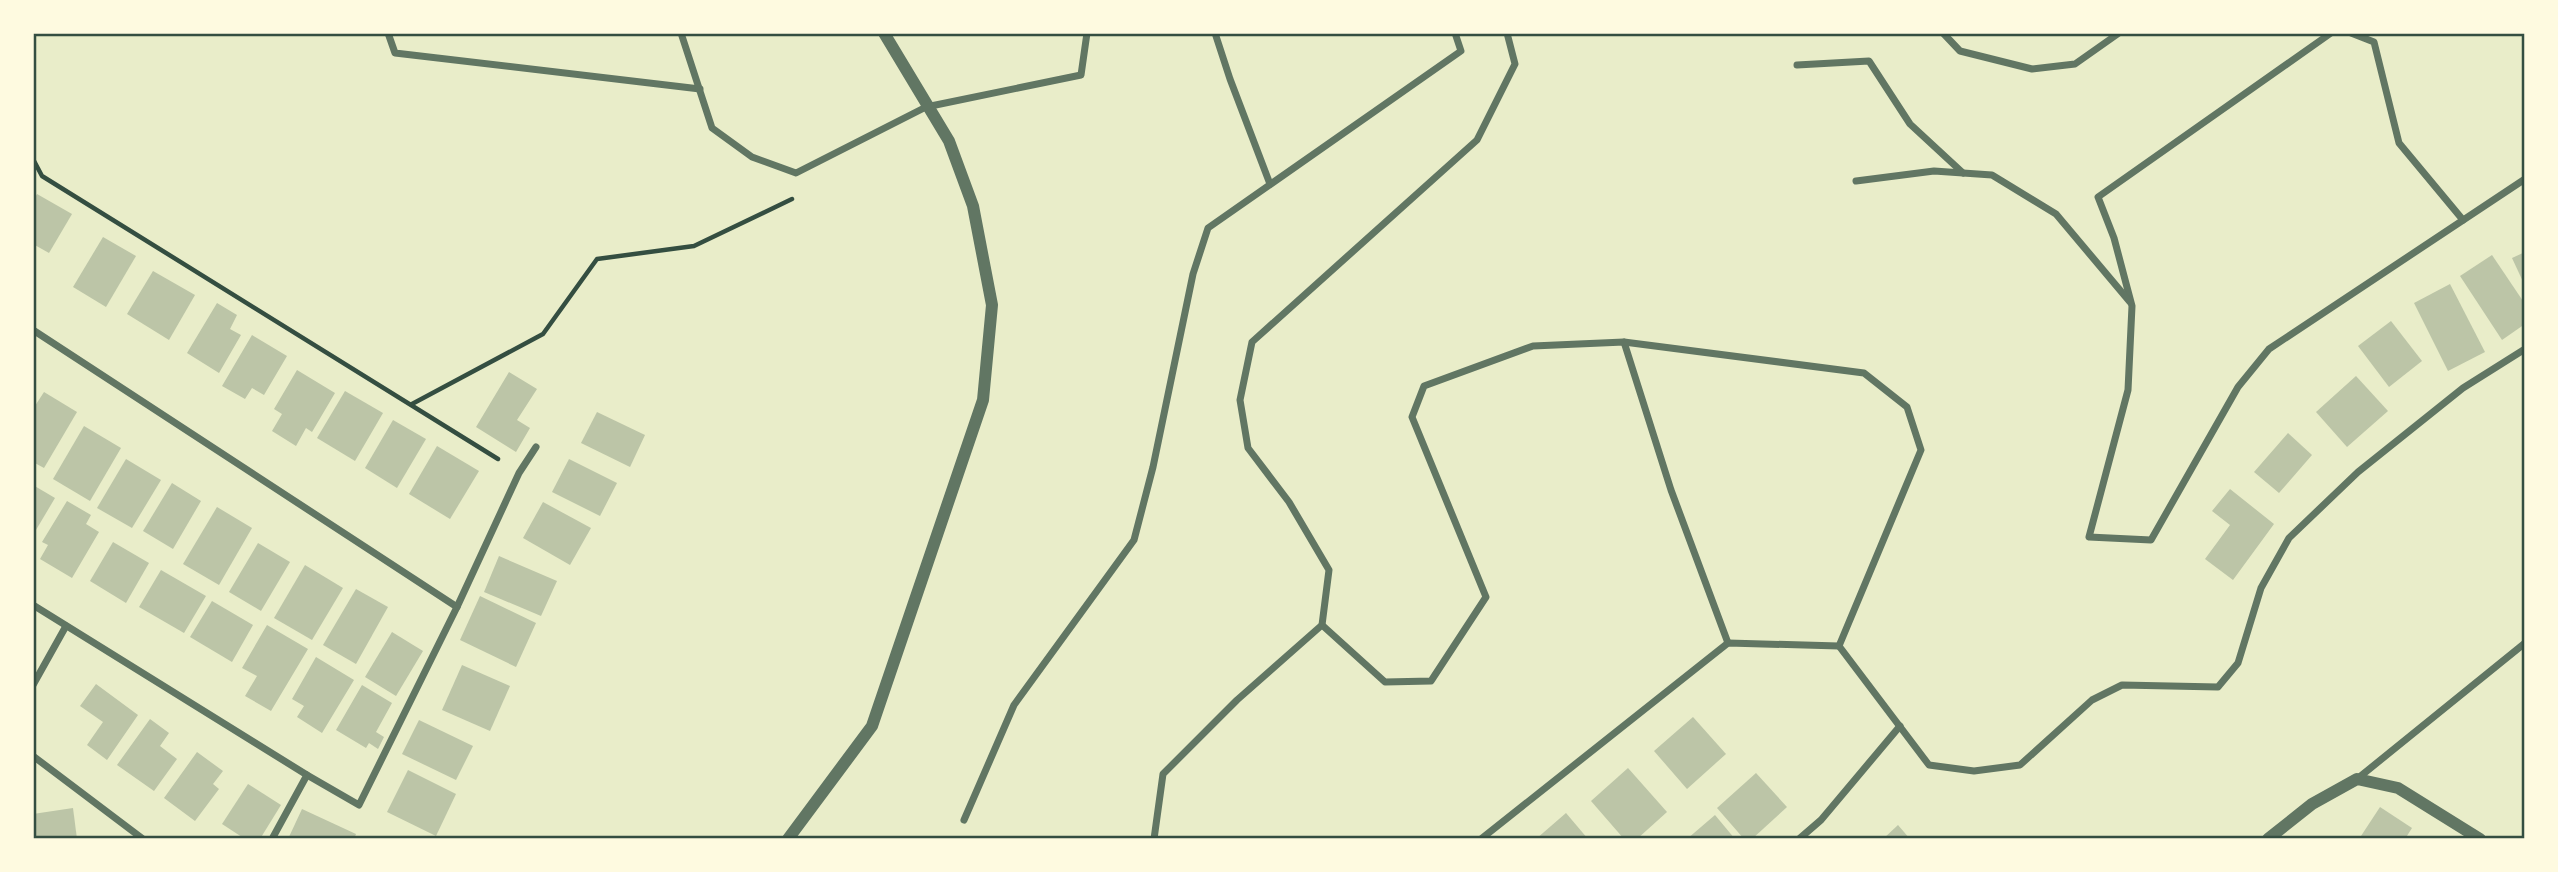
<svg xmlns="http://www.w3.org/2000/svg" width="2558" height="872" font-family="'PT Sans Narrow',sans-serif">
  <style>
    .building { fill: #bcc5a7 }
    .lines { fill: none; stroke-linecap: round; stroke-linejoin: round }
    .path { stroke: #344e41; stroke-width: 4.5 }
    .minor { stroke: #617663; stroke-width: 7 }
    .tertiary { stroke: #617663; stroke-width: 12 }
    .neatline { fill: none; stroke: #344e41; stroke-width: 2.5 }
  </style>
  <rect width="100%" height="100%" fill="#e9edc9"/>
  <g class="building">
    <polygon points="37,194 72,214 49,253 33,244 33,201"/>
    <polygon points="103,237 136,256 106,307 73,287"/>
    <polygon points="2525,252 2525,286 2512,258"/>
    <polygon points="2492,255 2525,304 2525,324 2502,340 2460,276"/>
    <polygon points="153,271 195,295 169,340 127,314"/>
    <polygon points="2450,284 2485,352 2448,371 2414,303"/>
    <polygon points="217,303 237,315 230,329 241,335 219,373 187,353"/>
    <polygon points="2391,321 2422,361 2389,387 2358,346"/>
    <polygon points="252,335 287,356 264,395 252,388 245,399 222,386"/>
    <polygon points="297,370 335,393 312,432 306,428 296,446 272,431 282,414 274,409"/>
    <polygon points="509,372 537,389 517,420 530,428 516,452 476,427"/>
    <polygon points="2356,376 2388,411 2347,447 2316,412"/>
    <polygon points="345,391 383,413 355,461 317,438"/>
    <polygon points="44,392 77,412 44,468 33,462 33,409"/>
    <polygon points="597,412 645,435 630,467 581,443"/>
    <polygon points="393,420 426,439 397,488 365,468"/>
    <polygon points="84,426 121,448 90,501 53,479"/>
    <polygon points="2288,433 2312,455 2279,493 2254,472"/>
    <polygon points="437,446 479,471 450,519 409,494"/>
    <polygon points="126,459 161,480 132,528 97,508"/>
    <polygon points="569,459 617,483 600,516 552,492"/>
    <polygon points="172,483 201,501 173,549 143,531"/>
    <polygon points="33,485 55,498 33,535"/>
    <polygon points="2230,489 2274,524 2233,580 2205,559 2230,525 2212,511"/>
    <polygon points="67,501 91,515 86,524 99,532 72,578 40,559 48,545 42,542"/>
    <polygon points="543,502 591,528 570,565 523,538"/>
    <polygon points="217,507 252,528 219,585 183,564"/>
    <polygon points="113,542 149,563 126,603 90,581"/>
    <polygon points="258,543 290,562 261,611 229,592"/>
    <polygon points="499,556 557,581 541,616 484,592"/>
    <polygon points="305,565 343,588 312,640 274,618"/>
    <polygon points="161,570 206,596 184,633 139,607"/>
    <polygon points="356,589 388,607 356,664 323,645"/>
    <polygon points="480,596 536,623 516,667 460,640"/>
    <polygon points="212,601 253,625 232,662 190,637"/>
    <polygon points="267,625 308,649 271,711 245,696 257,676 242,668"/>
    <polygon points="392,632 423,651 396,696 365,677"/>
    <polygon points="316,657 354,680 322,733 297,717 304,706 292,699"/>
    <polygon points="462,665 510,686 490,731 442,710"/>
    <polygon points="96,684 138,715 107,760 87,745 103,722 80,706"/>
    <polygon points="362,685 392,703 376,732 384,737 378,749 369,743 366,748 336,730"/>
    <polygon points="1693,717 1726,754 1687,789 1654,751"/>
    <polygon points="150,719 169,733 160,746 177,759 154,791 117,765"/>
    <polygon points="419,720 473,746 456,780 402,754"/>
    <polygon points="197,752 223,771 213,784 219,789 195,821 164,798"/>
    <polygon points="1628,768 1667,812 1637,839 1624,839 1591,801"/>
    <polygon points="408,770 456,794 436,836 387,812"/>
    <polygon points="1756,773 1787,807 1752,839 1744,839 1717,808"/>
    <polygon points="248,784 281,805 260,839 245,839 222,824"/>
    <polygon points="2380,807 2412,828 2405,839 2359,839"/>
    <polygon points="73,808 77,839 35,839 33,814"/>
    <polygon points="302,809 356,834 354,839 288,839"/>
    <polygon points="1566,813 1588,839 1536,839"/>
    <polygon points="1715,815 1735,839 1687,839"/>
    <polygon points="1898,825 1910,839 1883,839"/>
  </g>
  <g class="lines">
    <g class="path">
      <polyline points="33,159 42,176 498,459"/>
      <polyline points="412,404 543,334 597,259 694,246 792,199"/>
    </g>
    <g class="minor">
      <polyline points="388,33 395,53 700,89"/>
      <polyline points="681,33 712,128 752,157 796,173 926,107 1081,75 1087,33"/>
      <polyline points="1215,33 1230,79 1270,184"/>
      <polyline points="1943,33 1960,51 2032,69 2075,64 2119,33"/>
      <polyline points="2331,33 2098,197 2114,238 2132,306 2128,390 2089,537 2151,540 2238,387 2269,349 2525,179"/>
      <polyline points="2351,33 2374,42 2399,143 2463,220"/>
      <polyline points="1797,65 1869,61 1910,124 1963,173"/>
      <polyline points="1856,181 1934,171 1992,175 2056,214 2130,302"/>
      <polyline points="33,330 457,607"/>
      <polyline points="1624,342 1671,490 1728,643"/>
      <polyline points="33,605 307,775 359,805 457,607 519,473 536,447"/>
      <polyline points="1322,625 1385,682 1431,681 1486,597 1412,417 1424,386 1533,346 1624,342 1864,373 1907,407 1921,450 1839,646 1728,643 1481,839"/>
      <polyline points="1839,646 1929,765 1974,771 2020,765 2092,700 2122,685 2218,687 2238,663 2261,588 2289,538 2358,472 2463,388 2525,349"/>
      <polyline points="33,685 66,626"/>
      <polyline points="33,756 143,839"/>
      <polyline points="2357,779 2525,643"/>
      <polyline points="964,820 1014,705 1134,540 1153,467 1193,274 1208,228 1461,51 1455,33"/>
      <polyline points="272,839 307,775"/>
      <polyline points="1154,839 1163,774 1237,700 1322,625 1329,570 1289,502 1248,448 1240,400 1252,342 1477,140 1515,64 1507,33"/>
      <polyline points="1799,839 1821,820 1900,726"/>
    </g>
    <g class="tertiary">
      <polyline points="788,839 872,726 983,400 992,305 973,206 949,141 884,33"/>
      <polyline points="2268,839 2312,804 2357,779 2398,788 2480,839"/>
    </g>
  </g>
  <rect width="2558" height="872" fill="none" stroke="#fefae0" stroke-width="70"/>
  <rect x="35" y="35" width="2488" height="802" class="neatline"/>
</svg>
